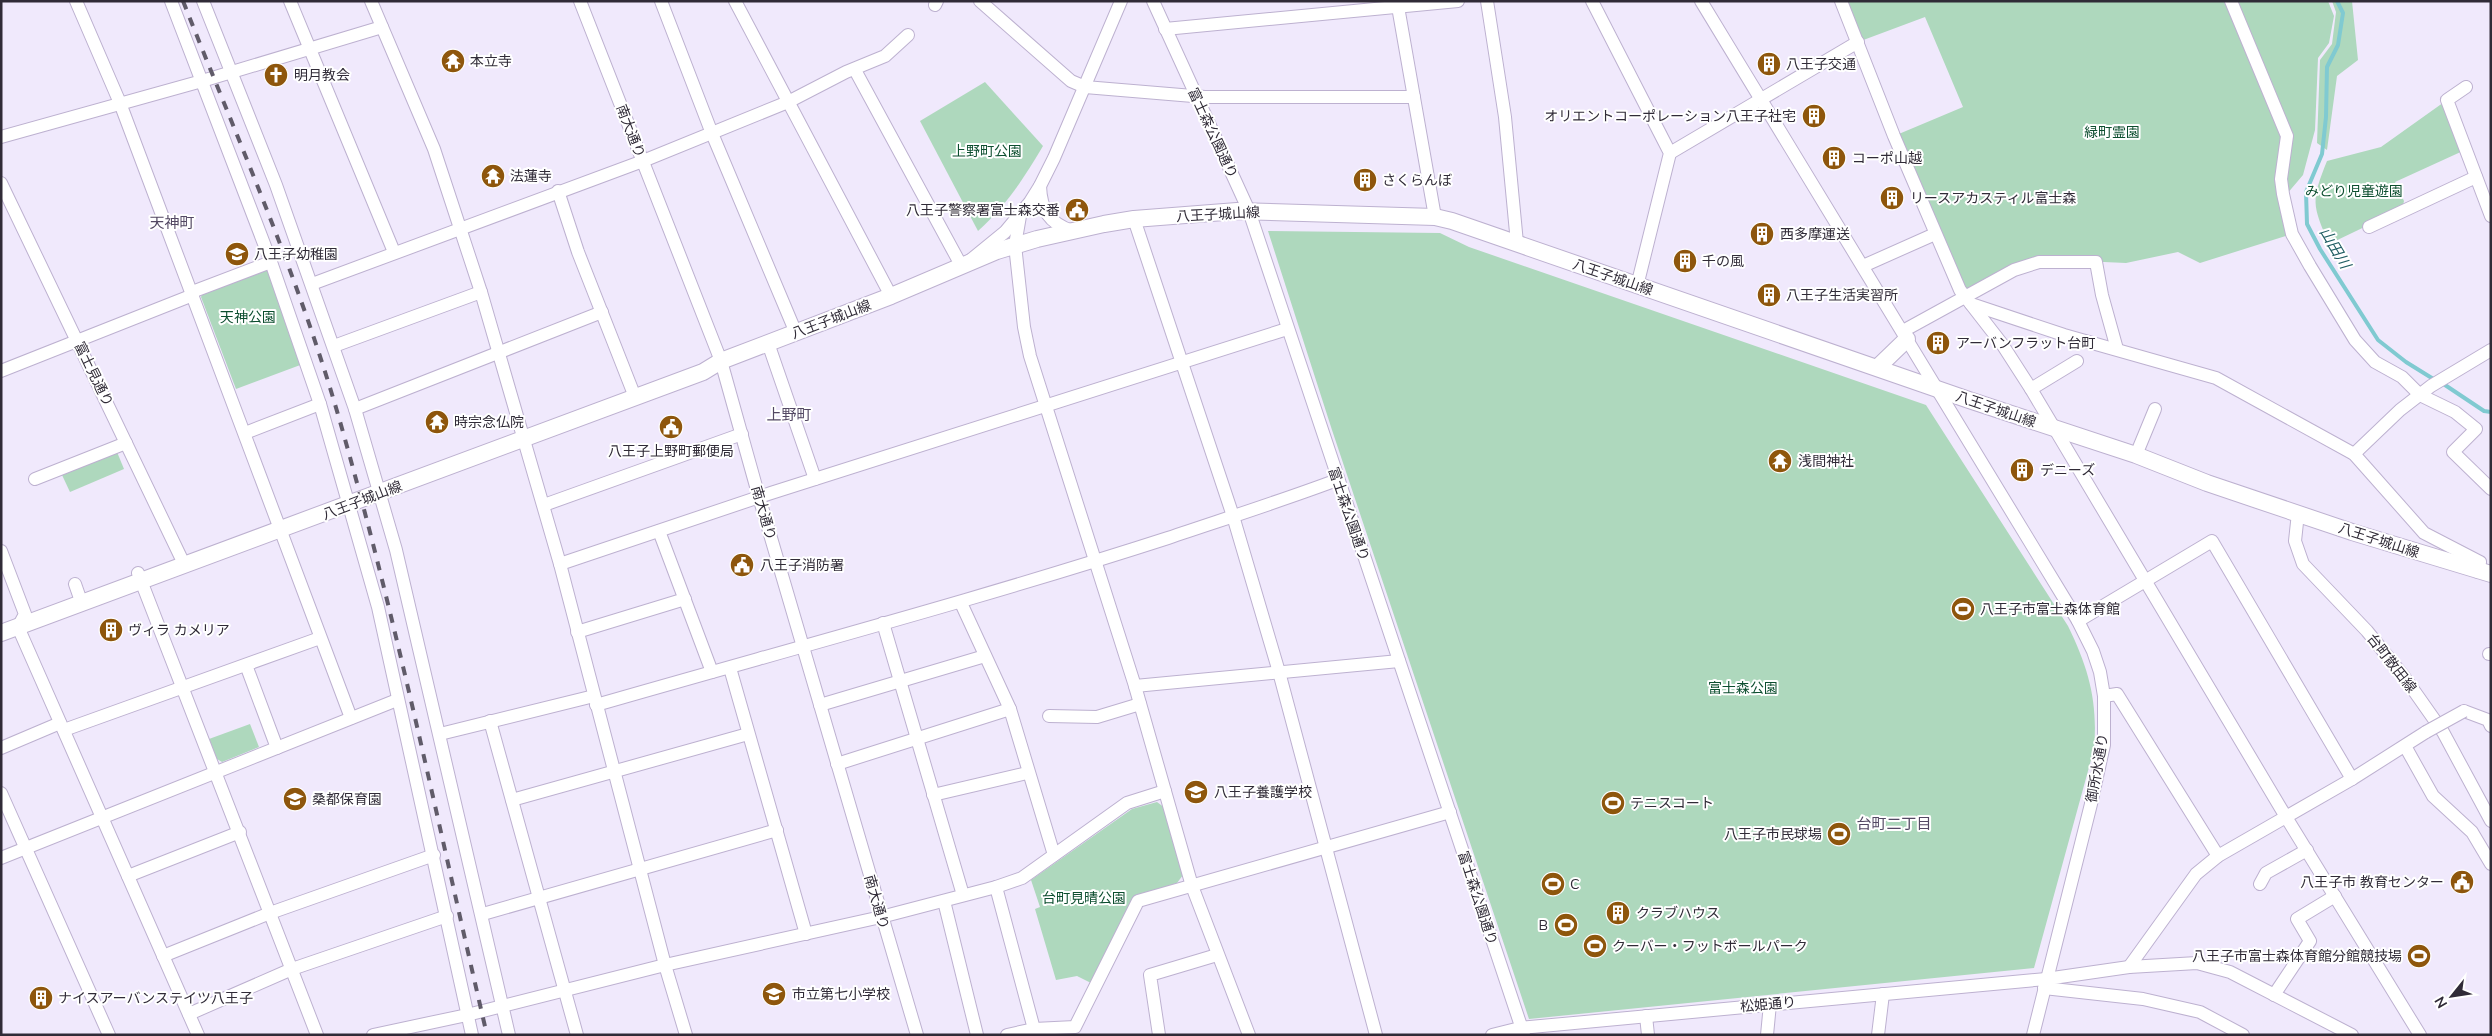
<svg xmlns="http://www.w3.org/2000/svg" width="2492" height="1036" font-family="Mulish,'Noto Sans JP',sans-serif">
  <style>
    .green { fill: #aed8bd }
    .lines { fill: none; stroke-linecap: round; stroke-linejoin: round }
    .stream { stroke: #80cad1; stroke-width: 4 }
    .minor-casing { stroke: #bdb1d0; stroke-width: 14 }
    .major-casing { stroke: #bdb1d0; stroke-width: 18 }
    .minor { stroke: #fff; stroke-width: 12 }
    .major { stroke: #fff; stroke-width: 16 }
    .rail { stroke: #605b69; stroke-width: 4; stroke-dasharray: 9 9; stroke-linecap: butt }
    .minor-bridge-casing { stroke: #bdb1d0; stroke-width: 14; stroke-linecap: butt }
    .minor-bridge { stroke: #fff; stroke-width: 12 }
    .labels { text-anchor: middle; stroke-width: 4; stroke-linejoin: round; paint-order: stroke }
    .poi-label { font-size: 14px; fill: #302b37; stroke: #fff; text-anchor: start }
    .street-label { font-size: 14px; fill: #302b37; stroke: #fff }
    .park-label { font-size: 14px; fill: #0c4e2f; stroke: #fff }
    .neighbourhood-label { font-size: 15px; fill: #534863; stroke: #fff }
    .water-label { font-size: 15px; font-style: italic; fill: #225f64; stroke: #fff }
  </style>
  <rect width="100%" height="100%" fill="#f0e9fc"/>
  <g class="green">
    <polygon points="1841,1 2328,1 2334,16 2329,43 2318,58 2315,130 2303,175 2286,195 2292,234 2200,263 2178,252 2126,263 2060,260 2039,262 1964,298 1894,136 1963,107 1925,17 1858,42"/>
    <polygon points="2332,1 2352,1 2358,60 2337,76 2327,150 2317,143 2320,60 2332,44 2336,12"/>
    <path d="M985 82 1043 146C1022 181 1008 203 978 231L920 121Z"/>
    <path d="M2447 100 2465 150 2395 182 2404 201 2402 209 2329 244C2312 204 2311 201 2327 161L2381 147Z"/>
    <path d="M1268 231 1440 233 1469 247 1926 405 2068 626C2089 669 2098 702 2094 749L2034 968 1529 1019 1332 430Z"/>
    <polygon points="266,269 271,271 303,364 236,389 201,297 203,292"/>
    <polygon points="117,452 124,469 70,492 62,475"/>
    <polygon points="250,724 259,747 222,762 217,759 209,739"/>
    <polygon points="1157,802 1165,808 1183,875 1177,883 1134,898 1091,983 1077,976 1056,980 1035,909 1040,907 1031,880 1132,809"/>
  </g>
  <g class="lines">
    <g class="stream">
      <polyline points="2337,1 2343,13 2338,45 2327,67 2326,117 2322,154 2306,192 2307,224 2320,249 2378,340 2406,362 2435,380"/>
      <polyline points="2442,383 2484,411 2491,412"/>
    </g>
    <g class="minor-casing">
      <g id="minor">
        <polyline points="76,1 120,103 351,718"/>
        <polyline points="171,1 271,262 320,404 378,607 472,1035"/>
        <polyline points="203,1 276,185 355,409 396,550 509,1035"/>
        <polyline points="290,1 394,252"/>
        <polyline points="371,1 434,149 481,292 560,564 665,965 686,1035"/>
        <polyline points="580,1 721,361 759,497 917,1035"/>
        <polyline points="661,1 711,131 796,333"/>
        <polyline points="735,1 891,296"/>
        <polyline points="980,1 1071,81 1085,87 1205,97 1414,97"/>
        <polyline points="1153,1 1249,211 1524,1035"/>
        <polyline points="1397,1 1435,217"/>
        <polyline points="1487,1 1505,117 1517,243"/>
        <polyline points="1592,1 1670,153 1637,286"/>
        <polyline points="1701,1 2078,621 2093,651 2100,672 2104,696 2104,745 2091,804 2033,1035"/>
        <polyline points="1841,1 1894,136 1960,290 2002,344 2031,389 2286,817 2420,1035"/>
        <polyline points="2231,1 2287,136 2281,179 2283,194 2292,234 2310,266 2355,340 2375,362 2402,377 2420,395 2455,412 2476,429 2453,452 2491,489"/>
        <polyline points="935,5 937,1"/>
        <polyline points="1165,29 1458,1"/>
        <polyline points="855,70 962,267 1005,232 1030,202 1040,186 1054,158 1121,1"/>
        <polyline points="2466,87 2447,100 2491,216"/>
        <polyline points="1,137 202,81 382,27"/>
        <polyline points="1670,153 1858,42"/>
        <polyline points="1,183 185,566"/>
        <path d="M1040 186C1041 210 1049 223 1072 231"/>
        <polyline points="558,191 578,252 635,397"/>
        <polyline points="1020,216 1015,245 1024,327 1030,356 1135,686 1192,886 1249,1035"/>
        <polyline points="1134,219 1233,516 1279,672 1376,1035"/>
        <polyline points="2369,227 2476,177"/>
        <polyline points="1863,266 1935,234"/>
        <polyline points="312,284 643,161 788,102 846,72 885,56 908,35"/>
        <polyline points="192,292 271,262"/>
        <polyline points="1971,304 2064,335 2216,378 2354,454 2424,533 2480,562 2478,572"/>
        <polyline points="1903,331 2014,270 2039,262 2096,262 2102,295 2117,349"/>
        <polyline points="768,343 815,479"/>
        <polyline points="334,346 481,292"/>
        <polyline points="1,371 193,295"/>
        <polyline points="2031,389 2077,361"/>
        <polyline points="355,409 602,312"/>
        <polyline points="245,433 320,404"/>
        <polyline points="2354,454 2400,410 2431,386 2491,350"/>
        <polyline points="2136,455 2155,409"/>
        <polyline points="35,479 126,443"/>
        <polyline points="544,505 742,434"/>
        <polyline points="2298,513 2295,541 2303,564 2367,631 2405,678 2443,732 2491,821"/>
        <polyline points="659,531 712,672"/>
        <polyline points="1,551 25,614 18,627 198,1035"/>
        <polyline points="560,564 771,493 1287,329"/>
        <polyline points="138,573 317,1035"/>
        <polyline points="75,584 82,604"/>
        <polyline points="961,603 1010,709 1054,855"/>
        <polyline points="2078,621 2212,541 2352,779"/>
        <polyline points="883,623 963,895"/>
        <polyline points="577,632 685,599"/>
        <polyline points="2489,654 2491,654"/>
        <polyline points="246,665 277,748"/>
        <polyline points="730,668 806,934"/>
        <polyline points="1135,686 1399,661"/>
        <polyline points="2104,696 2117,694 2218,856"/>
        <path d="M596 705C787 650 979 599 1168 538 1224 519 1281 501 1337 480"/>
        <polyline points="820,705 985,656"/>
        <polyline points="2464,711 2488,720 2491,726"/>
        <polyline points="1049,716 1097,717 1140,704"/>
        <polyline points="490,721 577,1035"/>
        <polyline points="64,730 320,638"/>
        <polyline points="440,734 594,696"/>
        <polyline points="2405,746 2433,796 2472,832 2491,864"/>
        <polyline points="1,748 60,723"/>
        <polyline points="837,764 1010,709"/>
        <polyline points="1,793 109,1035"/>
        <polyline points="933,795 1027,773"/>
        <polyline points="512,800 748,734"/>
        <polyline points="1,858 397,700"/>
        <polyline points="128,876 240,832"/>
        <polyline points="2260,884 2266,873 2307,850"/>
        <polyline points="996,887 1034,1029"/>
        <polyline points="944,901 977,1035"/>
        <polyline points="483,914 777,830"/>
        <polyline points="163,956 270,913 434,855"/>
        <polyline points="2129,967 2196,874 2218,856 2352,779 2426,732"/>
        <polyline points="2044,988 2143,999 2200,1012 2243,1035"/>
        <polyline points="2274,995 2310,941 2297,919 2335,896"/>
        <polyline points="189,1014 292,969 447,916"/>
        <polyline points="1646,1016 1648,1035"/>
        <polyline points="373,1035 467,1015 665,965 881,917 996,887 1022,878 1127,803 1165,791"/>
        <polyline points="1007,1035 1034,1029 1075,1027 1138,901 1450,812"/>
        <polyline points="1159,1035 1150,975 1217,955"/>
        <polyline points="1492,1035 1520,1028 2046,979 2129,967 2197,963 2230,972 2352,1035"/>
        <polyline points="1767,1035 1770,1004"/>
        <polyline points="1878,1035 1883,994"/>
      </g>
    </g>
    <g class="major-casing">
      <g id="major">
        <polyline points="1878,367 1907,339"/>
        <polyline points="1,633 703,372 721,361 891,296 997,251 1037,239 1104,224 1134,219 1237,211 1435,217 1452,221 1969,400 2136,455 2207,483 2352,532 2491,574"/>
      </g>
    </g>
    <use href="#minor" class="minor"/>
    <use href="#major" class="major"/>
    <path class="rail" d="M183 1C237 138 298 275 339 418 397 621 439 829 487 1035"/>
    <g class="minor-bridge-casing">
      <polyline id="minor-bridge" points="2426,732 2464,711"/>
    </g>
    <use href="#minor-bridge" class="minor-bridge"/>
  </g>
  <defs>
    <g id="temple-disc" transform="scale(1.25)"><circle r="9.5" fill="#8e560c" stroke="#fff"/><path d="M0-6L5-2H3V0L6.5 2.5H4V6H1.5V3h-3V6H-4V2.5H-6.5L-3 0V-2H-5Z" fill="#fff"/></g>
    <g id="building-disc" transform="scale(1.25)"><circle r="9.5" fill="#8e560c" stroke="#fff"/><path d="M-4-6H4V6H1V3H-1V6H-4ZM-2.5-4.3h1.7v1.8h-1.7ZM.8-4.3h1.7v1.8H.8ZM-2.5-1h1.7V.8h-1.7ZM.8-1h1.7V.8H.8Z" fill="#fff"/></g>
    <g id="church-disc" transform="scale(1.25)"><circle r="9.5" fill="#8e560c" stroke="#fff"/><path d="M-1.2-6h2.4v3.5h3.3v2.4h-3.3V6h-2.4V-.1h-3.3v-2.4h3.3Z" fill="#fff"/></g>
    <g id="civic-disc" transform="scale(1.25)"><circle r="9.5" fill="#8e560c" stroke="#fff"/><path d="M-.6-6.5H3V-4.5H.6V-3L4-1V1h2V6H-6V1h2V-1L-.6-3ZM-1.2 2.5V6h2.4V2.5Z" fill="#fff"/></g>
    <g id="school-disc" transform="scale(1.25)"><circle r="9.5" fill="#8e560c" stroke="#fff"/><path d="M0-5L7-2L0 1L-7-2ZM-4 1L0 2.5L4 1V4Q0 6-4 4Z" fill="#fff"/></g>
    <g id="stadium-disc" transform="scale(1.25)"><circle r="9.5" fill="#8e560c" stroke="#fff"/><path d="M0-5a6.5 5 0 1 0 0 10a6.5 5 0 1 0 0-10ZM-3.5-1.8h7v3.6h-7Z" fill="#fff"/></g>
  </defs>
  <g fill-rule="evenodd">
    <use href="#temple-disc" x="453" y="61"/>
    <use href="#building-disc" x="1769" y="64"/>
    <use href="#church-disc" x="276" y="75"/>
    <use href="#building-disc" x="1814" y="116"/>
    <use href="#building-disc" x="1834" y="158"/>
    <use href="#temple-disc" x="493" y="176"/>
    <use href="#building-disc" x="1365" y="180"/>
    <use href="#building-disc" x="1892" y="198"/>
    <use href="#civic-disc" x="1077" y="210"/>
    <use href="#building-disc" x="1762" y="234"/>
    <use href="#school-disc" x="237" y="254"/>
    <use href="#building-disc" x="1685" y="261"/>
    <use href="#building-disc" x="1769" y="295"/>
    <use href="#building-disc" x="1938" y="343"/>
    <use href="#temple-disc" x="437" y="422"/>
    <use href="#civic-disc" x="671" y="427"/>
    <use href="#temple-disc" x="1780" y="461"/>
    <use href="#building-disc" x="2022" y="470"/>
    <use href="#civic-disc" x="742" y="565"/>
    <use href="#stadium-disc" x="1963" y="609"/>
    <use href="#building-disc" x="111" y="630"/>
    <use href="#school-disc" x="1196" y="792"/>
    <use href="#school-disc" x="295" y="799"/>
    <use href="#stadium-disc" x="1613" y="803"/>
    <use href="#stadium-disc" x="1839" y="834"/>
    <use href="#civic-disc" x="2462" y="882"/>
    <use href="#stadium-disc" x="1553" y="884"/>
    <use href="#building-disc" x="1618" y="913"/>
    <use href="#stadium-disc" x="1566" y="925"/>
    <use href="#stadium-disc" x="1595" y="946"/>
    <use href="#stadium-disc" x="2419" y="956"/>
    <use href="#school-disc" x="774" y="994"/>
    <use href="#building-disc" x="41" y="998"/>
  </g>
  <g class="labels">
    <g class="poi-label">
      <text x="470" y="66">本立寺</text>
      <text x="1786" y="69">八王子交通</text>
      <text x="294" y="80">明月教会</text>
      <text x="1796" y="121" text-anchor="end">オリエントコーポレーション八王子社宅</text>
      <text x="1852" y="163">コーポ山越</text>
      <text x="510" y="181">法蓮寺</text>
      <text x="1382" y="185">さくらんぼ</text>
      <text x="1910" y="203">リースアカスティル富士森</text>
      <text x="1060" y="215" text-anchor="end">八王子警察署富士森交番</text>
      <text x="1780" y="239">西多摩運送</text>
      <text x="254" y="259">八王子幼稚園</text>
      <text x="1702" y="266">千の風</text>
      <text x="1786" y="300">八王子生活実習所</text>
      <text x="1956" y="348">アーバンフラット台町</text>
      <text x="454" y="427">時宗念仏院</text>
      <text x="671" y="456" text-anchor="middle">八王子上野町郵便局</text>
      <text x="1798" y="466">浅間神社</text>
      <text x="2040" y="475">デニーズ</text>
      <text x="760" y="570">八王子消防署</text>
      <text x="1980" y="614">八王子市富士森体育館</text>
      <text x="128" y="635">ヴィラ カメリア</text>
      <text x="1214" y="797">八王子養護学校</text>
      <text x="312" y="804">桑都保育園</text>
      <text x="1630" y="808">テニスコート</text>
      <text x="1822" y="839" text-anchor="end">八王子市民球場</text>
      <text x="2444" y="887" text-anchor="end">八王子市 教育センター</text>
      <text x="1570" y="889">C</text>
      <text x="1636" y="918">クラブハウス</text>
      <text x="1548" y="930" text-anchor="end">B</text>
      <text x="1612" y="951">クーバー・フットボールパーク</text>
      <text x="2402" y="961" text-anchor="end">八王子市富士森体育館分館競技場</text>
      <text x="792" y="999">市立第七小学校</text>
      <text x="58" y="1003">ナイスアーバンステイツ八王子</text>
    </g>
    <g class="street-label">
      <text transform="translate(631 131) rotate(69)" y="5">南大通り</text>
      <text transform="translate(1213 133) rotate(65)" y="5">富士森公園通り</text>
      <text transform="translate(1218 214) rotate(-3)" y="5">八王子城山線</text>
      <text transform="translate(1613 277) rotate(19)" y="5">八王子城山線</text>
      <text transform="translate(831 319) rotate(-21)" y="5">八王子城山線</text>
      <text transform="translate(94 374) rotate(64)" y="5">富士見通り</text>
      <text transform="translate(1996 409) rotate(19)" y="5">八王子城山線</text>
      <text transform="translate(362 500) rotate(-21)" y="5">八王子城山線</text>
      <text transform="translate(764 513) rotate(74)" y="5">南大通り</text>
      <text transform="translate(1349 514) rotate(71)" y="5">富士森公園通り</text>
      <text transform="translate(2379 540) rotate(18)" y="5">八王子城山線</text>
      <text transform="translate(2392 663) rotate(52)" y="5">台町散田線</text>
      <text transform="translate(2097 768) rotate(-80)" y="5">御所水通り</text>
      <text transform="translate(1478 898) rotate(72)" y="5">富士森公園通り</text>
      <text transform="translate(877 902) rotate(74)" y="5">南大通り</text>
      <text transform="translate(1768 1004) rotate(-5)" y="5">松姫通り</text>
    </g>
    <g class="park-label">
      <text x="2112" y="137">緑町霊園</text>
      <text x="987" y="156">上野町公園</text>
      <text x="2354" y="196">みどり児童遊園</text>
      <text x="248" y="322">天神公園</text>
      <text x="1743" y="693">富士森公園</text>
      <text x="1084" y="903">台町見晴公園</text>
    </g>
    <g class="neighbourhood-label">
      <text x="172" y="228">天神町</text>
      <text x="789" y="420">上野町</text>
      <text x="1894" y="829">台町二丁目</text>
    </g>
    <g class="water-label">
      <text transform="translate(2335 248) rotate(59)" y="5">山田川</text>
    </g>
  </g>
  <rect width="2492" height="1036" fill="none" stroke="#302b37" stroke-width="5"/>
  <g transform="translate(2452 996) rotate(240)" stroke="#ffffff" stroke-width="4" paint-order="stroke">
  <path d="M0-4L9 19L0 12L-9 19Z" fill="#302b37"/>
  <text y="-8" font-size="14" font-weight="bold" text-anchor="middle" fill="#302b37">N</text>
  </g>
</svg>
